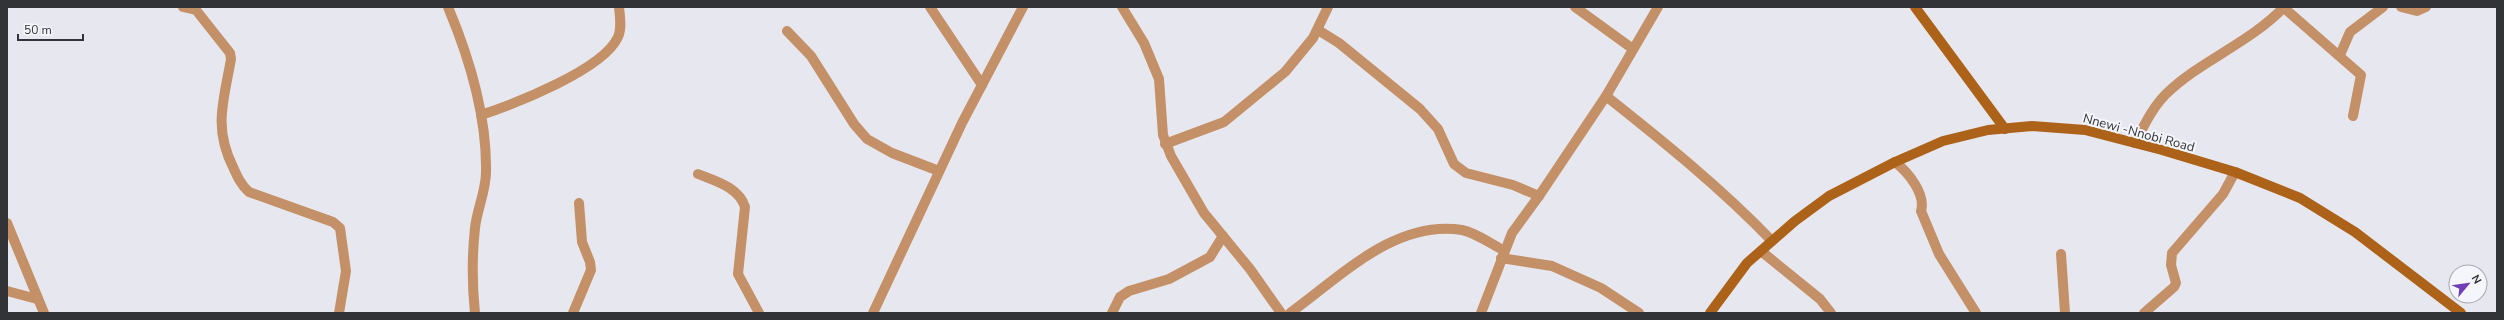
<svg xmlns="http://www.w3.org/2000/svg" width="2504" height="320" font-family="'Nunito Sans',sans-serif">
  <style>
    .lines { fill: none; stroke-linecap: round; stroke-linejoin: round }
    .street { stroke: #c49068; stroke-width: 10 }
    .secondary { stroke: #ad621a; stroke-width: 10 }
    .labels { text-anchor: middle; stroke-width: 4; stroke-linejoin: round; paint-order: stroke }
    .street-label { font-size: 13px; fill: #323336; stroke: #f4f6fc }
  </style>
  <rect width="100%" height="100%" fill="#e7e8ef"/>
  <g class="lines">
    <g class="street">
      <path d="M183 7 196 10 230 53 231 59C224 100 213 127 233 167 237 176 241 185 249 192L333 222 340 228 346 271 339 313"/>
      <path d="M448 7C469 57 487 117 486 172 486 191 477 209 475 228 472 256 472 285 475 313"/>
      <polyline points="930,7 982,85"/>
      <polyline points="1122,7 1144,43 1159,79 1163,135 1171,156 1204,213 1250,269 1281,313"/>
      <polyline points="1575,7 1633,49"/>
      <polyline points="2283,7 2361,75 2353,116"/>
      <polyline points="2401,7 2417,11 2426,7"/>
      <polyline points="1318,30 1339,43 1420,109 1438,129 1454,164 1466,173 1513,185 1539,196"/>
      <polyline points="787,31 811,56 854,124 867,139 892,153 939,171"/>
      <polyline points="2340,55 2350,32 2383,7"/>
      <path d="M1606 96C1664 142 1721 188 1772 241"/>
      <path d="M481 115C514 104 603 70 618 37 622 28 620 17 619 7"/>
      <path d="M2135 143C2144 126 2152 108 2166 94 2201 60 2250 43 2284 7"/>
      <polyline points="1165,144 1224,122 1285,72 1313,38 1328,7"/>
      <path d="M1895 162C1908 172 1926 194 1921 211L1939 254 1976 313"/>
      <path d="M698 174C715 181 739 187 745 207L738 274 759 313"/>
      <polyline points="7,223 44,313"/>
      <polyline points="1761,251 1820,299 1831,313"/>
      <polyline points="2061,254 2065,313"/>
      <polyline points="1501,258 1552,266 1601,288 1639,313"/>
      <polyline points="7,291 37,299"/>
      <polyline points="573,313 591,270 590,262 582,242 579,203"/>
      <polyline points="873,313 962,123 1023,7"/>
      <polyline points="1112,313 1120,297 1129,291 1169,279 1210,257 1223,236"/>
      <path d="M1290 313C1339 278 1395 219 1462 230 1476 233 1490 243 1503 250"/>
      <polyline points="1481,313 1512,233 1539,196 1606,96 1658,7"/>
      <polyline points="2144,313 2174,287 2176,283 2171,265 2172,253 2223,194 2235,172"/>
    </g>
    <g class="secondary">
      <polyline points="1915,7 2005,129"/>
      <polyline points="1710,313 1747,263 1795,221 1829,196 1895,162 1943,141 1988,130 2032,126 2085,130 2162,150 2235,172 2300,198 2355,232 2461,313"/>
    </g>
  </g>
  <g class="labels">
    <g class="street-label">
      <text transform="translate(2139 132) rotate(15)" y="5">Nnewi -Nnobi Road</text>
    </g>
  </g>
  <rect width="2504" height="320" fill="none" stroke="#323336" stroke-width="16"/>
  <g transform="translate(2468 284) rotate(61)"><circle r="19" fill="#f4f6fc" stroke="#a6a8ad"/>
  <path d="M0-3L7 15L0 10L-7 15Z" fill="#723eb5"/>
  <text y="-6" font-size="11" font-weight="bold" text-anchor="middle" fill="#323336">N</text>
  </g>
  <path d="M18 34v6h65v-6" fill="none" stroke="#323336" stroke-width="2"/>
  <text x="24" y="34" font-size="12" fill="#323336" stroke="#f4f6fc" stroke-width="3" paint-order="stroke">50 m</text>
</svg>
